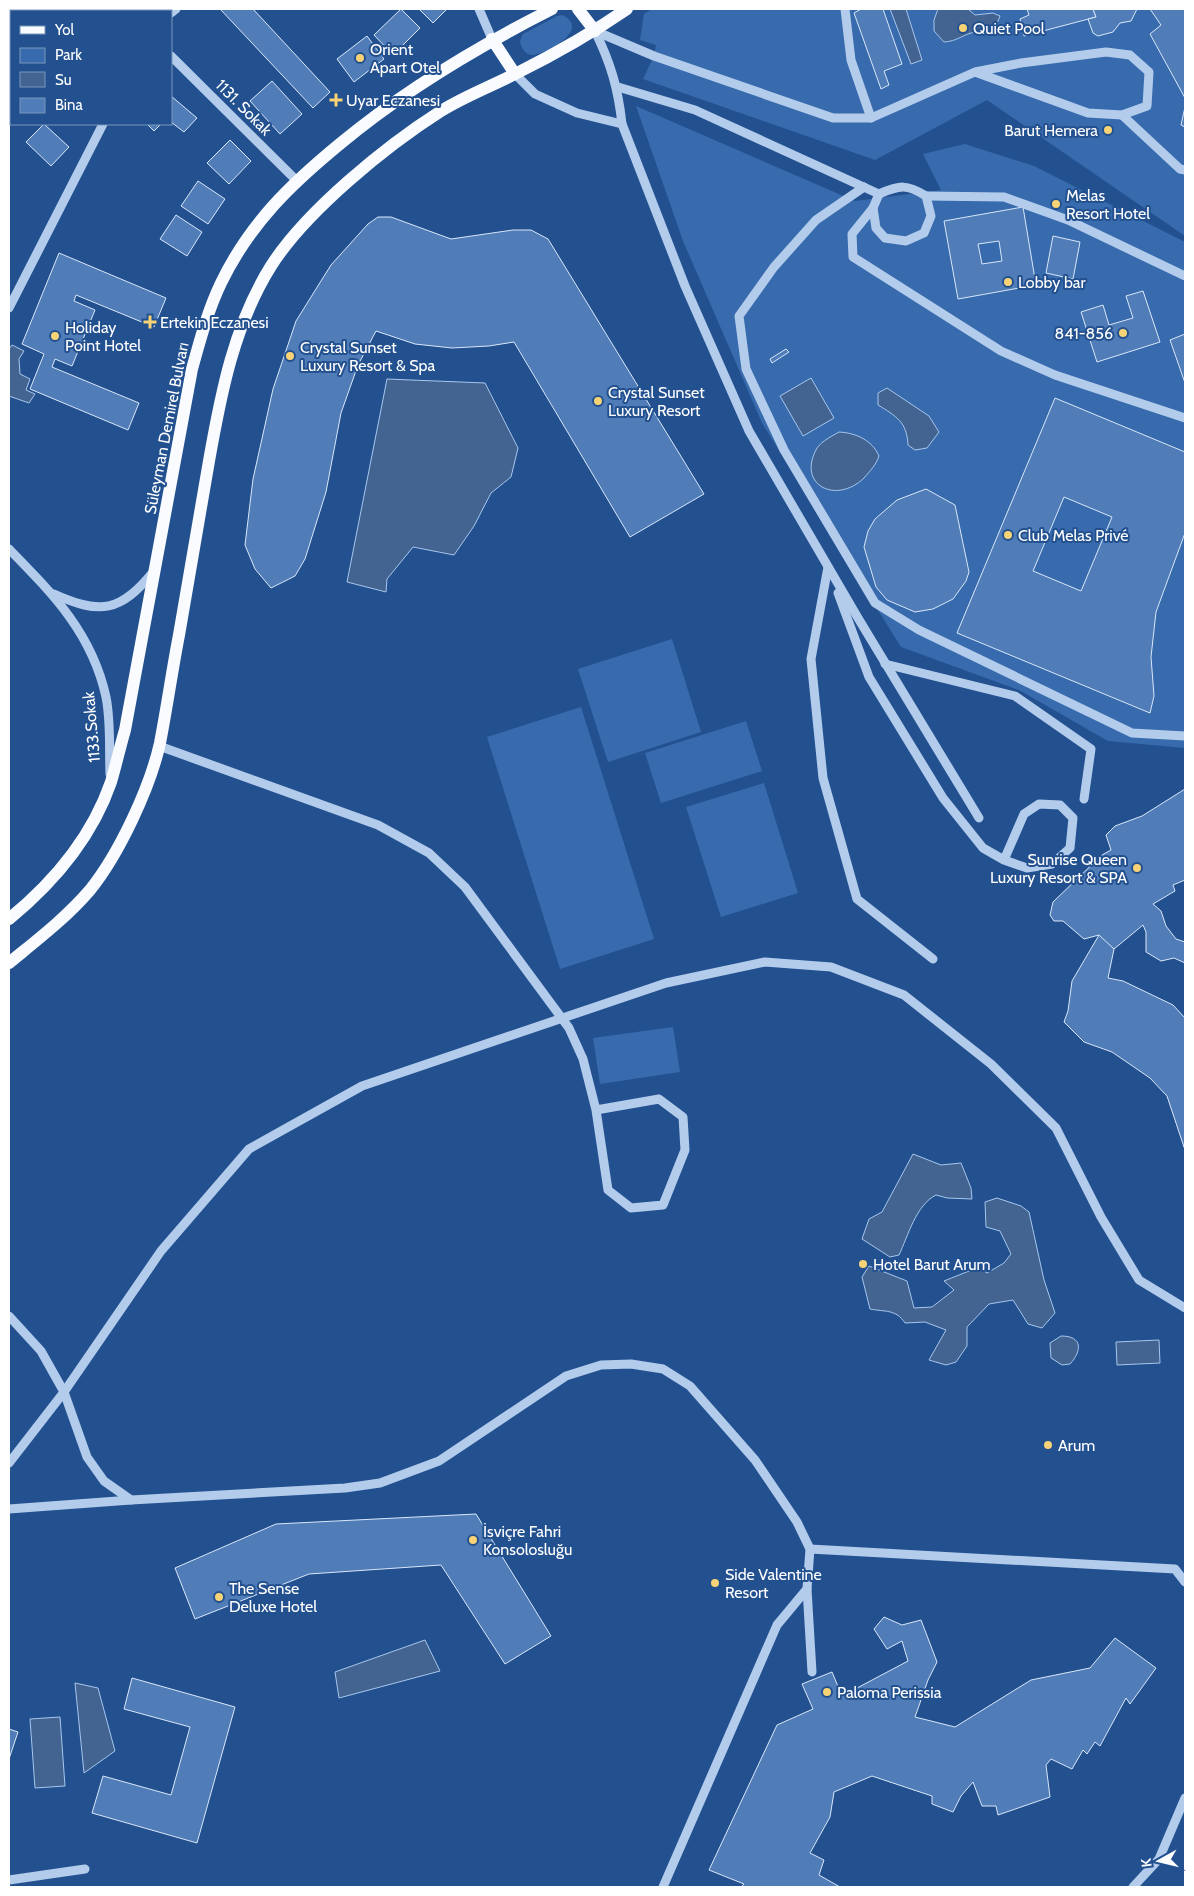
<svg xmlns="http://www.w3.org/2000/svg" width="1194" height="1896" font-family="Cabin,sans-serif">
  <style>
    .green { fill: #376bad }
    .water { fill: #436491; stroke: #a7c7ed }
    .building { fill: #507db8; stroke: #d9e7f9; fill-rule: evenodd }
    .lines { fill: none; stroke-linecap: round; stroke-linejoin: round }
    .minor { stroke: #b3ccec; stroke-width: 9 }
    .major { stroke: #f9fbff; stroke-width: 12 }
    .poi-dot { fill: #f7d376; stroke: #235190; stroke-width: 2 }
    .labels { text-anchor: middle; stroke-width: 4; stroke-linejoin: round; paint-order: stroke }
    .poi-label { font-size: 16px; fill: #fff; stroke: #235190; text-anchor: start }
    .street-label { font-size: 16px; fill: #fff; stroke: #235190 }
  </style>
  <rect width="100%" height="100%" fill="#235190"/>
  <g class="green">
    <polygon points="652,9 1185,9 1185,236 987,100 875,160 643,79 654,56 656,45 640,40 644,14"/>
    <path d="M562 15C593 29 544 55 532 55 525 54 521 48 520 41L523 34 557 16Z"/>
    <polygon points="636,106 855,201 941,190 923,154 965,144 1034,166 1185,242 1185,748 1108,741 1019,690 901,647 762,423 683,241"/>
    <polygon points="672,639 701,732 608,762 578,669"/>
    <polygon points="581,707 654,939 560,969 487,737"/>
    <polygon points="746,721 762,771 661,803 645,753"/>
    <polygon points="764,783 798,893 721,917 686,807"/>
    <polygon points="673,1027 680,1072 600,1084 593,1038"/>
  </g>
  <g class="water">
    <polygon points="890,9 906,9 922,60 911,64"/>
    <path d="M938 9H968L975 15 993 13 1000 16C995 32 985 30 971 33 961 36 957 41 944 42L934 31V20Z"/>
    <polygon points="12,345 24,351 19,359 20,374 30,379 26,390 35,394 29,403 9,396 9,349"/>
    <polygon points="811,378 834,418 803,436 780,396"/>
    <polygon points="387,379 485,383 518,448 511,477 491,493 474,526 454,555 413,547 387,579 386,592 347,582"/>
    <path d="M887 388 929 416 939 432 927 448 915 450 908 445C907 422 896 416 878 405V393Z"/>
    <path d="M839 432C856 433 872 440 879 456 876 465 870 471 864 478 836 505 796 485 817 448 822 441 832 436 839 432Z"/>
    <path d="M913 1154 941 1165 961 1163 971 1188 972 1199 947 1198 936 1195C916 1205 908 1236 899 1255L890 1257 862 1239 869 1219 882 1212Z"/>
    <path d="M997 1198 1021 1206 1029 1212 1044 1280 1055 1313 1042 1328 1028 1324 1013 1300 989 1304 967 1327V1346L956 1362 946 1365 929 1360 946 1330 925 1322 905 1323C896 1309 885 1312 870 1309L862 1277 869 1266 907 1281 914 1308 932 1307 954 1290 944 1281 979 1267 987 1273 1004 1263 1011 1254 1000 1231 986 1227 985 1202Z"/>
    <path d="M1061 1336C1083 1336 1082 1351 1070 1364L1062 1365 1051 1358 1050 1343Z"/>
    <polygon points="1159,1340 1160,1363 1117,1365 1116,1342"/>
    <polygon points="425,1640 440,1671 339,1698 335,1672"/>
    <polygon points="75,1683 98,1688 115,1751 84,1773"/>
    <polygon points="60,1717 65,1786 35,1788 30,1719"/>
  </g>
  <g class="building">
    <polygon points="44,9 91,9 89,11 42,11"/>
    <polygon points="220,9 253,9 330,92 313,108"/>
    <polygon points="401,9 420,28 393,55 374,35"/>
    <polygon points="419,9 447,9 433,23"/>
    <polygon points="861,9 883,9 902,64 884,71 889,85 881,89 854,13"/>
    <polygon points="1027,9 1093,9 1096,17 1024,36 1020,19 1029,15"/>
    <polygon points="1093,9 1137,9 1131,21 1120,23 1113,32 1098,36 1093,33 1088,19 1096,17"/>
    <polygon points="1146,9 1185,9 1185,98 1150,34 1161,25 1150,9"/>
    <polygon points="367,36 384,59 354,82 337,59"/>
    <polygon points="9,38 11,41 11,77 9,75"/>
    <polygon points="272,81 302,114 280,134 250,101"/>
    <polygon points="171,96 197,118 184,132 171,122"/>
    <polygon points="1185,107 1185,127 1181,125"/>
    <polygon points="44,124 69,147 51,166 26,142"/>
    <polygon points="147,124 161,124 154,131"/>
    <polygon points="230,140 251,161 229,184 207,163"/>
    <polygon points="198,181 225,199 208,224 181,206"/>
    <path d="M1023 207 1036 285 958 299 944 221ZM999 241 1002 261 982 264 978 244Z"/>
    <polygon points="176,215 202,232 187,256 160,239"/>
    <polygon points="378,217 391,217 451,239 513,230 531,230 548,239 704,494 630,537 514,342 489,346 452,348 415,344 376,331 358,365 341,413 326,492 305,559 295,576 271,588 255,569 245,545 253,479 273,389 296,321 331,265 368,224"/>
    <polygon points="1053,236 1080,242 1073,279 1046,273"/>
    <polygon points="59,253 166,298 154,327 76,295 74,301 95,310 72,366 55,359 52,367 139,403 128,430 30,389 44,354 22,344"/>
    <polygon points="1143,291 1160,342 1097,362 1081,312 1103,305 1109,325 1133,318 1126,296"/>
    <polygon points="1185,334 1185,383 1170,340"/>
    <polygon points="786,349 789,352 772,363 770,359"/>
    <path d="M1055 398 1185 452V533L1156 612 1151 657 1154 696 1150 713 957 633ZM1064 497 1112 517 1081 591 1033 571Z"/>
    <polygon points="926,489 955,505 969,572 966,581 953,599 933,609 915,612 887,600 876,587 864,547 868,531 875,519 897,500"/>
    <polygon points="1185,789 1185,880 1173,885 1175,891 1153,904 1161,911 1166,926 1176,939 1185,942 1185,963 1174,958 1161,961 1146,952 1146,932 1143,925 1114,949 1101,940 1099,935 1084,939 1063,921 1054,921 1050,915 1053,902 1102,855 1111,850 1106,835 1115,826 1142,816"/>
    <polygon points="1099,935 1114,949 1108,978 1123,981 1173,1005 1185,1018 1185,1150 1167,1096 1150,1078 1112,1052 1084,1042 1064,1022 1068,1011 1072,981"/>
    <polygon points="476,1514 551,1636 505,1664 441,1565 309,1574 195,1619 175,1568 276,1524"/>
    <polygon points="884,1617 902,1625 921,1620 937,1662 928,1680 915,1717 955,1727 1031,1680 1090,1668 1115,1638 1156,1668 1130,1704 1126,1698 1100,1746 1095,1742 1087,1754 1083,1750 1072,1769 1051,1759 1046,1765 1050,1797 998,1815 996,1806 982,1806 973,1782 961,1796 953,1812 932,1804 932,1796 872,1776 834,1792 830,1817 810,1853 824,1860 819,1875 840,1887 741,1887 744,1884 709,1870 777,1725 813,1709 802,1684 832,1672 842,1696 908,1661 902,1641 887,1649 874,1629"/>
    <polygon points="132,1678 235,1707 197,1843 92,1813 103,1776 171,1795 190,1727 124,1709"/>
    <polygon points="9,1729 18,1732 9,1759"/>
  </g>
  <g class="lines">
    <g class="minor">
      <polyline points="131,9 133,11"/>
      <polyline points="479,9 492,39"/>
      <polyline points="845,9 851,60 871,118"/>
      <polyline points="171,13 176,9"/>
      <polyline points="595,31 654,56 833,118 871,118 975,72 1021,63 1106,52 1130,55 1149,72 1147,106 1122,115 1088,113 975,72"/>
      <path d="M595 31C611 64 618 88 622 124"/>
      <polyline points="171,56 296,180"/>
      <polyline points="515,74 535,94 577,113 622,124 685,286 749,431 858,618 979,818"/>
      <polyline points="618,87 695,110 879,194 873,208 852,234 853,257 1001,351 1055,375 1185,418"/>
      <polyline points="1122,115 1180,169 1185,170"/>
      <polyline points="864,187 816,220 774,267 739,316 746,369 784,450 875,603 919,630 1132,733 1185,736"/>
      <polyline points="926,196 1004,197 1068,220 1185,276"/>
      <path d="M873 208 876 228 885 238 906 241 924 233 931 216 926 196C907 184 900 185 879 194"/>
      <polyline points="9,308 103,124"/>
      <path d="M9 549C53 594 92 633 106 697 111 722 109 749 110 774"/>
      <polyline points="828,567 811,659 823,778 857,899 933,959"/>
      <polyline points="838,593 869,677 943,798 983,848 1004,860 1027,868 1052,864 1070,848 1073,818 1060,805 1039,804 1024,814 1004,860"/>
      <path d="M54 594C100 615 121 612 153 572"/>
      <polyline points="885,664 1015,696 1091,749 1084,799"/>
      <polyline points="159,746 378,825 429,853 465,887 569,1028 583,1059 596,1110 659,1099 683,1117 685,1150 663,1205 631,1208 608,1190 596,1110"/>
      <polyline points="9,1316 41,1351 64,1392 9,1463"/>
      <polyline points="9,1509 131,1500"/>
      <polyline points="810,1549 1175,1569 1185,1582"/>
      <polyline points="812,1672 807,1589 810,1549 797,1522 755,1460 690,1386 663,1369 631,1364 601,1365 566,1376 439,1461 380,1483 345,1488 131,1500 104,1481 87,1457 64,1392 161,1251 249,1149 362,1086 666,983 765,962 831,967 904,995 991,1064 1056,1128 1101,1217 1139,1280 1185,1308"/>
      <polyline points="9,1880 85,1869"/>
      <polyline points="663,1887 777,1625 807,1589"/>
      <polyline points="1133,1887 1159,1859 1185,1798"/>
    </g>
    <g class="major">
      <polyline points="578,9 595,31"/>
      <polyline points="492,39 515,74"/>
      <path d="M9 919C53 883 92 837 111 782 116 765 120 747 125 730L192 369C200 340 208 310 221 283 250 223 291 184 341 143 406 89 477 47 552 9"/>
      <path d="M9 963C37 940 66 918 90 890 119 854 150 788 160 743 167 707 172 671 179 635 189 577 199 519 209 461 221 393 234 325 271 266 306 211 386 146 441 111 465 96 492 86 517 73 555 54 592 33 627 9"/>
    </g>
  </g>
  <g class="poi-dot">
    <circle cx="963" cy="28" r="5"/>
    <circle cx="360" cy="58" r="5"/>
    <path d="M333.5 92.5h5v5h5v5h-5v5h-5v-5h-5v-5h5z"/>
    <circle cx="1108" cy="130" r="5"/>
    <circle cx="1056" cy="204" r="5"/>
    <circle cx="1008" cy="282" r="5"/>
    <path d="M147.5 314.5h5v5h5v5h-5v5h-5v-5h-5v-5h5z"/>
    <circle cx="1123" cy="333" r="5"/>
    <circle cx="55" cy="336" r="5"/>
    <circle cx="290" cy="356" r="5"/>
    <circle cx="598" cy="401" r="5"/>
    <circle cx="1008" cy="535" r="5"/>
    <circle cx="1137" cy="868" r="5"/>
    <circle cx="863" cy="1264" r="5"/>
    <circle cx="1048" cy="1445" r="5"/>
    <circle cx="473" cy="1540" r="5"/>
    <circle cx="715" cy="1583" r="5"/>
    <circle cx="219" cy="1597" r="5"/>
    <circle cx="827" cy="1692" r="5"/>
  </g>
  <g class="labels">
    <g class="poi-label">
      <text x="973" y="34">Quiet Pool</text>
      <text x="370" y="55">Orient<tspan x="370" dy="18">Apart Otel</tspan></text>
      <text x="346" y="106">Uyar Eczanesi</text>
      <text x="1098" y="136" text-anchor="end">Barut Hemera</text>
      <text x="1066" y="201">Melas<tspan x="1066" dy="18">Resort Hotel</tspan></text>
      <text x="1018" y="288">Lobby bar</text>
      <text x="160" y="328">Ertekin Eczanesi</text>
      <text x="65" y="333">Holiday<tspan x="65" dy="18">Point Hotel</tspan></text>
      <text x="1113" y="339" text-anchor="end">841-856</text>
      <text x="300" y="353">Crystal Sunset<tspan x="300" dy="18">Luxury Resort &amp; Spa</tspan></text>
      <text x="608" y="398">Crystal Sunset<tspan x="608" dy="18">Luxury Resort</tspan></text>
      <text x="1018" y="541">Club Melas Privé</text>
      <text x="1127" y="865" text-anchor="end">Sunrise Queen<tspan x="1127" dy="18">Luxury Resort &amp; SPA</tspan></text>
      <text x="873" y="1270">Hotel Barut Arum</text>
      <text x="1058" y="1451">Arum</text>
      <text x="483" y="1537">İsviçre Fahri<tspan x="483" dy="18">Konsolosluğu</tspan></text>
      <text x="725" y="1580">Side Valentine<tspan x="725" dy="18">Resort</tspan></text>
      <text x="229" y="1594">The Sense<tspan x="229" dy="18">Deluxe Hotel</tspan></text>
      <text x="837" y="1698">Paloma Perissia</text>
    </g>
    <g class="street-label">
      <text transform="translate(244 107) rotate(45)" y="6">1131. Sokak</text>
      <text transform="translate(166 428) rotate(-79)" y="6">Süleyman Demirel Bulvarı</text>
      <text transform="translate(91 727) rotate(-95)" y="6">1133.Sokak</text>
    </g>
  </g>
  <rect width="1194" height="1896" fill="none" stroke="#ffffff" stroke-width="20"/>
  <rect x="10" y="10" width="162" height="115" fill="#235190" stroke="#7b97bc"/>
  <rect x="20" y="26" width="25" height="8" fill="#f9fbff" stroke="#7b97bc"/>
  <text x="55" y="35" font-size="15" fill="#ffffff">Yol</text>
  <rect x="20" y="48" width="25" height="15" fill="#376bad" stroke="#7b97bc"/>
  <text x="55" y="60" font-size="15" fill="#ffffff">Park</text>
  <rect x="20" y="72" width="25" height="15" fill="#436491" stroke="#7b97bc"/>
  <text x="55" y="85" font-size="15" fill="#ffffff">Su</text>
  <rect x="20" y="98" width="25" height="15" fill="#507db8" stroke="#7b97bc"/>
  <text x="55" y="110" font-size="15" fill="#ffffff">Bina</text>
  <g transform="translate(1159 1861) rotate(262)" stroke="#235190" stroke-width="4" paint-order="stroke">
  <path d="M0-4L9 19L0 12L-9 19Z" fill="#ffffff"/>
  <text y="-8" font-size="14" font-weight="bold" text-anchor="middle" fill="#ffffff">K</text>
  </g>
</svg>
